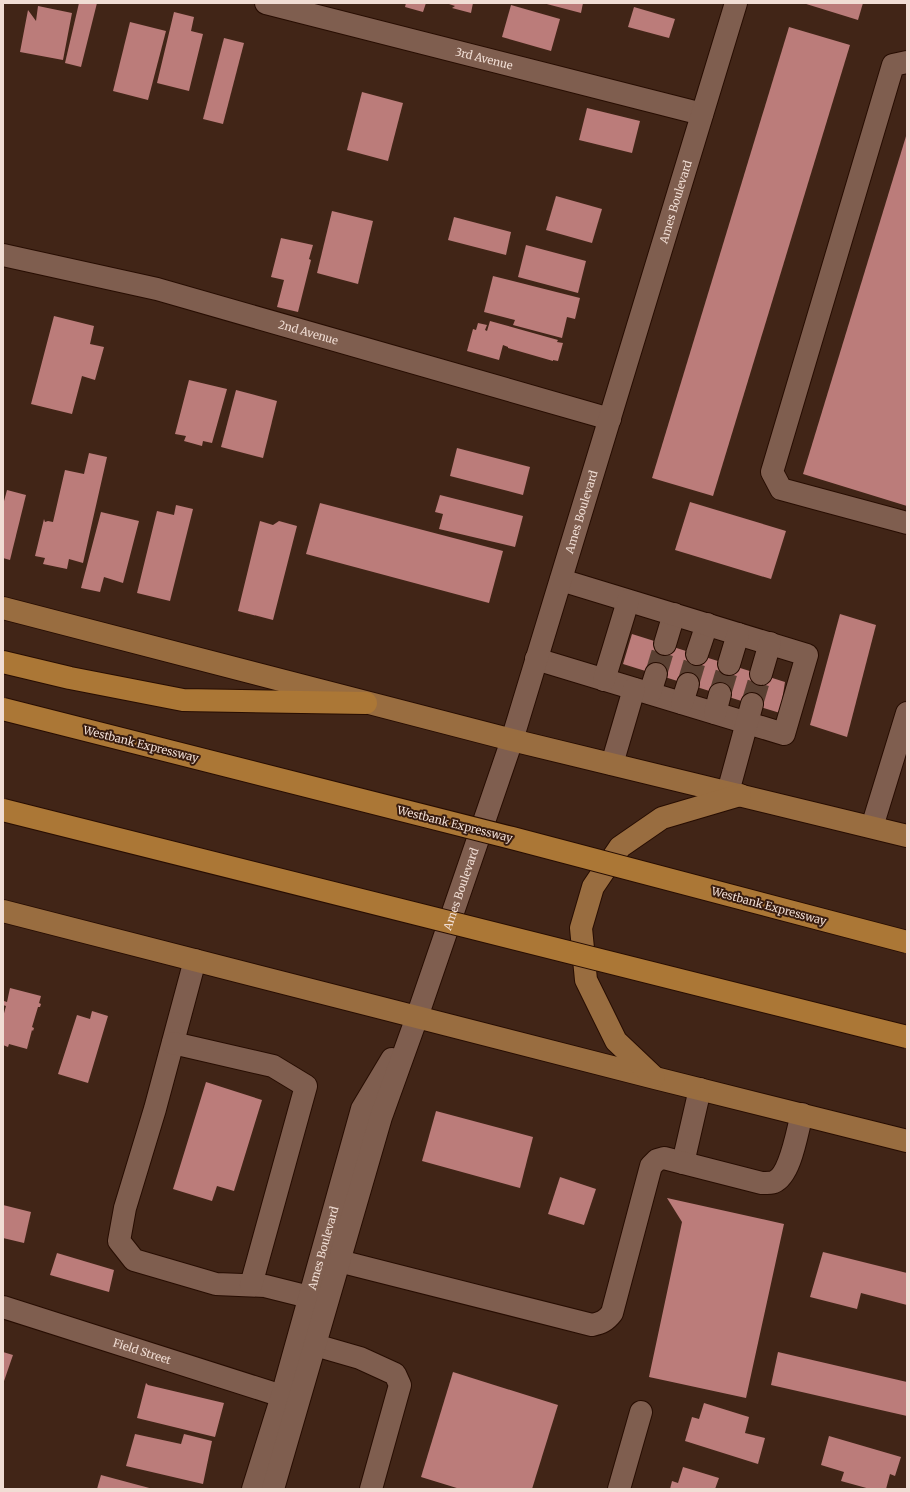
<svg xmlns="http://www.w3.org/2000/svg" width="910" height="1492" font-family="Merriweather,serif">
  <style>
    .building { fill: #bb7c7a }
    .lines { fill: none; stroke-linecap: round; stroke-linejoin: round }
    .minor-tunnel { stroke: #5b4133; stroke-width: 22; stroke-dasharray: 22 11; stroke-linecap: butt }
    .minor-casing { stroke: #270d02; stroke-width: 24 }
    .major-casing { stroke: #270d02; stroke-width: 24 }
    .highway-casing { stroke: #270d02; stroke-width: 24 }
    .minor { stroke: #7f5e4f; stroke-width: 22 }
    .major { stroke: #996d40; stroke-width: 22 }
    .highway { stroke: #ab7736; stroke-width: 22 }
    .highway-bridge-casing { stroke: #270d02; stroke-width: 24; stroke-linecap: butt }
    .highway-bridge { stroke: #ab7736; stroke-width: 22 }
    .labels { text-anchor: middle; stroke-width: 4; stroke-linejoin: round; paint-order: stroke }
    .street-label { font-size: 11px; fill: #f0ddd4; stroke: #371b0e }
  </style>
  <rect width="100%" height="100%" fill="#412517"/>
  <g class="building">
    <polygon points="79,3 97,3 81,67 65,63"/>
    <polygon points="406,3 426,3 423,12 405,7"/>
    <polygon points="446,3 473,3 471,13 452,8 455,6"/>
    <polygon points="543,3 583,3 581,13"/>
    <polygon points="803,3 863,3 858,20"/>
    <polygon points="511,5 560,19 551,51 502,37"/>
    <polygon points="38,6 72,13 63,60 20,52 28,10 36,21"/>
    <polygon points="634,7 675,19 669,38 628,27"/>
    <polygon points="174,12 194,17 191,31 203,34 189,91 157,83"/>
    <polygon points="130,22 166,31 148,100 113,91"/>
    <polygon points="789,27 850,45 713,496 652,478"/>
    <polygon points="224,38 244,43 223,124 203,119"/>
    <polygon points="362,92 403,103 388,161 347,150"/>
    <polygon points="587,108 640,121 632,153 579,140"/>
    <polygon points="907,133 907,506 803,474"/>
    <polygon points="556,196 602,209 592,243 546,230"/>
    <polygon points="332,211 373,221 358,284 317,273"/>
    <polygon points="454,217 511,232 506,255 448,240"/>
    <polygon points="281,238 313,245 309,259 311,260 298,312 277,307 284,280 271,277"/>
    <polygon points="526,245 586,261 578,293 518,277"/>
    <polygon points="493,276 580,298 575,319 567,317 562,338 513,325 515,320 484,312"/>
    <polygon points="54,316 94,326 90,344 104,347 95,380 82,376 72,414 31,404"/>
    <polygon points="490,321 558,340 557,342 563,343 558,361 553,360 553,361 508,348 508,347 503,345 499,360 467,351 473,329 476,330 478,323 487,325 485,330 487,331"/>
    <polygon points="189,380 227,389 212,443 203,441 202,446 184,441 186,436 175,434"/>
    <polygon points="236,390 277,401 263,458 221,447"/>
    <polygon points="457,448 530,467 523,495 450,476"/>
    <polygon points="89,453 107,457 83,563 69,559 67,569 43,564 45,558 35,556 44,519 45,522 48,521 53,522 65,470 84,474"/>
    <polygon points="7,490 26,495 10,560 3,558 3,505"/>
    <polygon points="440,495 523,516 515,547 439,529 443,514 435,512"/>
    <polygon points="690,502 786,531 771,579 675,550"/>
    <polygon points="320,503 503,551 489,603 306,554"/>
    <polygon points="176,505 193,509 170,601 137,593 157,511 174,515"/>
    <polygon points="101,512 139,521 123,583 104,577 100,592 81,588"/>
    <polygon points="260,521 273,525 279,521 297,526 273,620 238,611"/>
    <polygon points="840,614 876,625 847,737 810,725"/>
    <polygon points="632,634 785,682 780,713 623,664"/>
    <polygon points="10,988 41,996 39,1003 41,1004 40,1007 38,1007 32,1027 34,1028 33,1031 32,1030 27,1049 9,1044 8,1047 3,1045 3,1017 6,1006 3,1005 4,1001 7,1002"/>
    <polygon points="92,1011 108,1016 88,1083 58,1074 77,1015 90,1019"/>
    <polygon points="206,1082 262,1100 234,1191 217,1186 212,1201 173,1189"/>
    <polygon points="436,1111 533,1137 520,1188 422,1161"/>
    <polygon points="560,1177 596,1189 584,1225 548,1214"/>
    <polygon points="667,1198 784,1224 746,1398 649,1377 682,1222"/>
    <polygon points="3,1205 31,1212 24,1243 3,1238"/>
    <polygon points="823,1252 907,1273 907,1305 861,1293 857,1309 810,1297"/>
    <polygon points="57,1253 114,1270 109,1292 50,1275"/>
    <polygon points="3,1352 13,1355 3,1384"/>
    <polygon points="778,1352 907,1382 907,1416 771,1385"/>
    <polygon points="453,1372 558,1405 532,1489 460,1489 421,1477"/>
    <polygon points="146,1383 148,1385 224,1403 215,1437 137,1418"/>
    <polygon points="704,1403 749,1417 745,1433 765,1438 758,1464 685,1441 692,1417 699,1419"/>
    <polygon points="135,1434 181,1444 184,1434 212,1441 203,1484 126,1466"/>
    <polygon points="829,1436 901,1457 895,1476 890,1474 886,1489 870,1489 841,1481 844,1472 821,1465"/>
    <polygon points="683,1467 719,1478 715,1489 670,1489 672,1481 678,1483"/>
    <polygon points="101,1475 153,1489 97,1489"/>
  </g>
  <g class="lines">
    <g class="minor-tunnel">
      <polyline points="656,674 665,644"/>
      <polyline points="688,684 697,654"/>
      <polyline points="720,694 729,664"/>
      <polyline points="752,704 761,674"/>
    </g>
    <g class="minor-casing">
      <g id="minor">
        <path id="s1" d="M266 3 702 114"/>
        <polyline points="907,62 893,65 772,472 781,489 907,523"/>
        <path id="s2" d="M3 255 157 289 610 419"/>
        <polyline points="665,644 674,614"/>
        <polyline points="697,654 707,624"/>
        <polyline points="536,659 784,734 807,655 561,580"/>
        <polyline points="729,664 738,634"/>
        <polyline points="761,674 770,643"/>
        <polyline points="604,680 628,601"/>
        <polyline points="650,693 656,674"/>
        <polyline points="682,703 688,684"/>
        <polyline points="715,713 720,694"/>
        <polyline points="612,764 634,689"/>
        <polyline points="728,792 752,704"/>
        <polyline points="872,827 907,713"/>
        <polyline points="195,960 155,1109 125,1208 119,1241 134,1260 216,1284 265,1286 309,1297"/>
        <polyline points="173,1043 273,1066 306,1086 251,1285"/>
        <polyline points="683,1163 700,1089"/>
        <path d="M339 1261 592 1325C601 1323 606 1321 612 1313L651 1166 657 1160 664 1158 762 1183C765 1183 771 1183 774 1182 791 1175 797 1131 802 1114"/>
        <path id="s3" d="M3 1307 282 1396"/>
        <polyline points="315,1345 360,1358 395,1374 400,1385 371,1489"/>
        <path id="s4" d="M253 1489 282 1396 362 1109 392 1059"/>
        <path id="s5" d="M273 1489 381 1117 417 1017 512 740 736 3"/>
        <polyline points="619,1489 641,1412"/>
      </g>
    </g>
    <g class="major-casing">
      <g id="major">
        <polyline points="3,608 512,740 907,836"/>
        <polyline points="3,911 655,1078 907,1141"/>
        <polyline points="654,1077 616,1041 586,980 581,928 593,887 620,847 662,818 740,795"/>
      </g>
    </g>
    <g class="highway-casing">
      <polyline id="highway" points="3,662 70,678 183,700 366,703"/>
    </g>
    <use href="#minor" class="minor"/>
    <use href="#major" class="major"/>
    <use href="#highway" class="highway"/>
    <g class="highway-bridge-casing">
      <g id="highway-bridge">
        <polyline points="3,709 512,838 907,942"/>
        <polyline points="3,810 907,1037"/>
      </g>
    </g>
    <use href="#highway-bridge" class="highway-bridge"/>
  </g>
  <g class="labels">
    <g class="street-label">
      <text dy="4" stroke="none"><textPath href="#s1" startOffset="225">3rd Avenue</textPath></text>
      <text dy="4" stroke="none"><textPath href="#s5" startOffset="1349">Ames Boulevard</textPath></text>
      <text dy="4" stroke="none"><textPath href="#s2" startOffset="315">2nd Avenue</textPath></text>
      <text dy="4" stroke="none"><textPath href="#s5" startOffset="1025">Ames Boulevard</textPath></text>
      <text transform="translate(141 744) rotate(14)" y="4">Westbank Expressway</text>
      <text transform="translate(455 824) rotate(14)" y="4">Westbank Expressway</text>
      <text dy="4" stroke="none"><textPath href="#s5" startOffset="629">Ames Boulevard</textPath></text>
      <text transform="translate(769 906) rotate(15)" y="4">Westbank Expressway</text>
      <text dy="4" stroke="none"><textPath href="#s4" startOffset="251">Ames Boulevard</textPath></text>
      <text dy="4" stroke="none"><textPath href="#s3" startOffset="146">Field Street</textPath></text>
    </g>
  </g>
  <rect width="910" height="1492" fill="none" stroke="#f0ddd4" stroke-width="8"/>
</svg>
